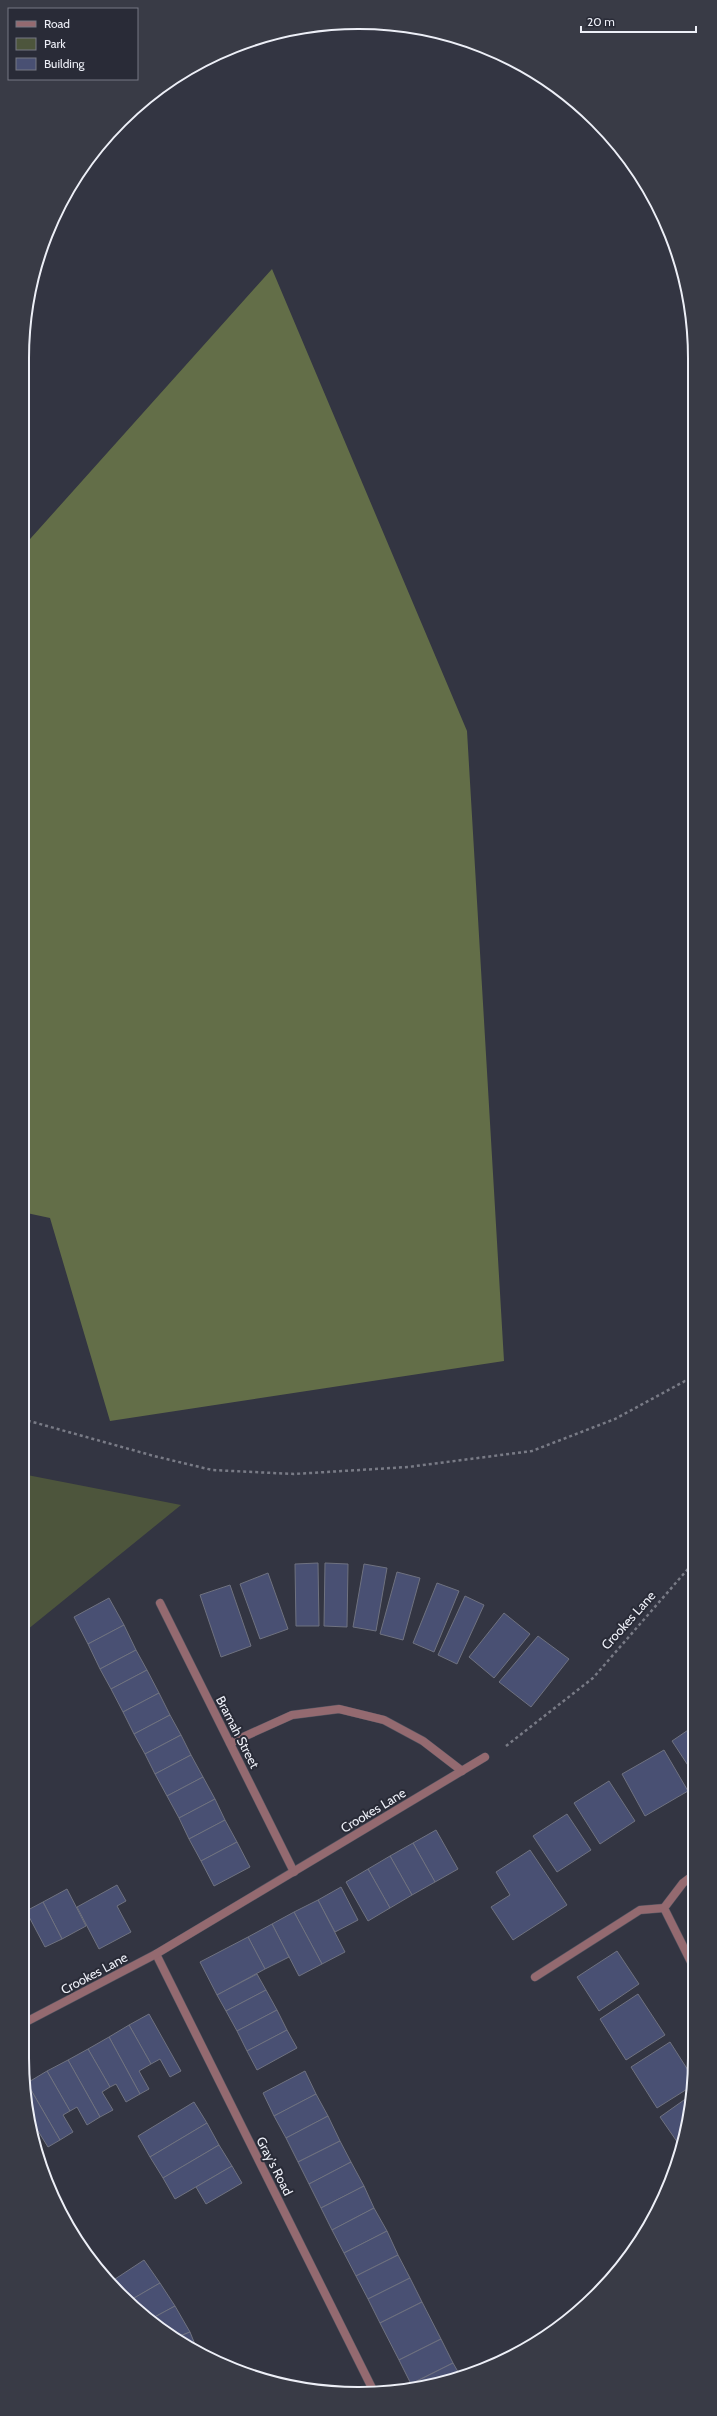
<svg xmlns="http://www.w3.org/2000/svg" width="717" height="2416" font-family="Cabin,sans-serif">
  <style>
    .green { fill: #4d553c }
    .forest { fill: #636e48 }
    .building { fill: #495073; stroke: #6f7280 }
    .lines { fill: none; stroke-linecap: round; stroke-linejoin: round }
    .lane-casing { stroke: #51535f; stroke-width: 9 }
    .street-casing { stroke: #51535f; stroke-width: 9 }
    .path { stroke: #797b86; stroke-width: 2.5; stroke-dasharray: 3 3; stroke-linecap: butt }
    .lane { stroke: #946a70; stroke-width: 8 }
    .street { stroke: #946a70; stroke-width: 8 }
    .labels { text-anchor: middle; stroke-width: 4; stroke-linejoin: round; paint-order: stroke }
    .street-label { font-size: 13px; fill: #edeff7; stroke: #292b37 }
    .rim { fill: none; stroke: #edeff7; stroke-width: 2 }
  </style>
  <rect width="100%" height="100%" fill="#333542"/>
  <polygon class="green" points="22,1474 181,1505 22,1634"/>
  <polygon class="forest" points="272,269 467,731 504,1361 110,1421 50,1218 22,1212 22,548"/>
  <g class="building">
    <polygon points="318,1563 319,1626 296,1626 295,1564"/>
    <polygon points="325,1563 348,1564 347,1627 324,1626"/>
    <polygon points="364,1564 387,1568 376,1631 353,1627"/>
    <polygon points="397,1572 420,1578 403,1640 380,1634"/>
    <polygon points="268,1573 288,1629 260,1639 240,1584"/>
    <polygon points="437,1583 459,1591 434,1652 413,1643"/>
    <polygon points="230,1585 251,1646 221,1657 200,1595"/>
    <polygon points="465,1596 484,1605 457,1664 438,1655"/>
    <polygon points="109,1598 124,1625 88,1644 74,1617"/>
    <polygon points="504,1613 530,1634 494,1678 469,1657"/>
    <polygon points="124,1625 136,1650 100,1669 88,1644"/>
    <polygon points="538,1636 569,1659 531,1707 499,1682"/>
    <polygon points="136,1650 147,1670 111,1689 100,1669"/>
    <polygon points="147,1670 159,1693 123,1712 111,1689"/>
    <polygon points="159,1693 170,1715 134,1734 123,1712"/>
    <polygon points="170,1715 181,1735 145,1754 134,1734"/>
    <polygon points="694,1726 695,1768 691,1770 672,1741"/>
    <polygon points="181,1735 191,1755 155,1774 145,1754"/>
    <polygon points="664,1750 688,1791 645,1816 622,1774"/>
    <polygon points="191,1755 203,1777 167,1796 155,1774"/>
    <polygon points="203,1777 215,1799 179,1818 167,1796"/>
    <polygon points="609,1781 635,1821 600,1844 574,1803"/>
    <polygon points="215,1799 225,1820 189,1839 179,1818"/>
    <polygon points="567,1814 591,1850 557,1872 533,1836"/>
    <polygon points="225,1820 237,1842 201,1861 189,1839"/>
    <polygon points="436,1830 458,1869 435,1882 413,1843"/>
    <polygon points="237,1842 250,1867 214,1886 201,1861"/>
    <polygon points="413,1843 435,1882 412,1895 390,1856"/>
    <polygon points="530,1850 567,1905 513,1940 491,1907 510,1895 496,1872"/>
    <polygon points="390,1856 412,1895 390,1908 368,1869"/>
    <polygon points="368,1869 390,1908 368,1921 346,1882"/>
    <polygon points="117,1885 126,1901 117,1906 131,1932 99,1949 77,1907"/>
    <polygon points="341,1887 358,1920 335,1932 318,1900"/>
    <polygon points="67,1889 86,1926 62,1939 43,1902"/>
    <polygon points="318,1900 345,1952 322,1964 294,1912"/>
    <polygon points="43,1902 62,1939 45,1947 26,1911"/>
    <polygon points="294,1912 322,1964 299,1976 272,1924"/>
    <polygon points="272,1924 289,1957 265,1969 248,1937"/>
    <polygon points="248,1937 265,1969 217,1995 200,1962"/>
    <polygon points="617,1951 639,1984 599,2011 577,1977"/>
    <polygon points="257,1974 266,1990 226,2011 217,1995"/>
    <polygon points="266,1990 277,2010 237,2031 226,2011"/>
    <polygon points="638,1994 665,2035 626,2060 600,2019"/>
    <polygon points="277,2010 287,2030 247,2051 237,2031"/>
    <polygon points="149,2014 181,2071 170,2077 160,2059 151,2064 129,2025"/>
    <polygon points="129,2025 151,2064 139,2071 149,2089 140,2094 109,2037"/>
    <polygon points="287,2030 297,2048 257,2070 247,2051"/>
    <polygon points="109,2037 140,2094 126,2102 116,2084 110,2087 88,2049"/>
    <polygon points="670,2042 693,2078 692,2086 657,2108 631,2067"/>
    <polygon points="88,2049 110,2087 102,2092 113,2110 100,2117 68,2060"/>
    <polygon points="68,2060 100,2117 87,2125 77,2107 70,2111 47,2071"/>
    <polygon points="47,2071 70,2111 63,2115 73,2132 60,2140 27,2083"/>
    <polygon points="305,2071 316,2094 274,2116 263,2093"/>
    <polygon points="27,2083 60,2140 48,2147 38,2131 32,2134 28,2123 25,2085"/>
    <polygon points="316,2094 328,2116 286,2138 274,2116"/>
    <polygon points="691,2095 689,2123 680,2146 660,2117"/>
    <polygon points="194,2102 207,2123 150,2157 138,2136"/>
    <polygon points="328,2116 340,2141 298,2162 286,2138"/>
    <polygon points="207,2123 219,2145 163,2178 150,2157"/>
    <polygon points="340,2141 351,2162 309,2184 298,2162"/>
    <polygon points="219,2145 232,2166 175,2199 163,2178"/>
    <polygon points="351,2162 364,2186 321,2208 309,2184"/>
    <polygon points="232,2166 242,2183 206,2204 196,2187"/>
    <polygon points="364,2186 374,2208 332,2230 321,2208"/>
    <polygon points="374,2208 387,2231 344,2253 332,2230"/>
    <polygon points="387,2231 398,2255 356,2276 344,2253"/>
    <polygon points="398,2255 410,2278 368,2299 356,2276"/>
    <polygon points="144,2260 160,2283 129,2301 109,2283"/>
    <polygon points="410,2278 422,2302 380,2323 368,2299"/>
    <polygon points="160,2283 175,2306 149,2320 129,2301"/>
    <polygon points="422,2302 441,2339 399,2360 380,2323"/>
    <polygon points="175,2306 190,2332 175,2338 149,2320"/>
    <polygon points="190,2332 198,2352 175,2338"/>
    <polygon points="441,2339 453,2363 411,2384 399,2360"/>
    <polygon points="453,2363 461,2377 446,2382 412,2386 411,2384"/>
  </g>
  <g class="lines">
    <g class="lane-casing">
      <g id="lane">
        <polyline points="230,1743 292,1715 339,1709 384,1720 423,1741 462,1771"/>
        <polyline points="535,1977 640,1910 664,1908"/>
      </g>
    </g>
    <g class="street-casing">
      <g id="street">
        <polyline points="160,1603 294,1872"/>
        <polyline points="695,1874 683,1883 664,1908 695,1970"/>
        <polyline points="156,1954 373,2390"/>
        <polyline points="22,2024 156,1954 485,1757"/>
      </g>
    </g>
    <g class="path">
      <polyline points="22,1419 154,1456 212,1470 294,1474 408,1467 532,1451 615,1419 685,1381 694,1380"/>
      <polyline points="506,1746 593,1678 694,1562"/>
    </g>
    <use href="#lane" class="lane"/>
    <use href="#street" class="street"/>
  </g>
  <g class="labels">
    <g class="street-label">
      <text transform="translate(628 1620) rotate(-48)" y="5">Crookes Lane</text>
      <text transform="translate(238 1732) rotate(63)" y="5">Bramah Street</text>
      <text transform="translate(373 1810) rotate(-31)" y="5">Crookes Lane</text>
      <text transform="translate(94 1973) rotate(-28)" y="5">Crookes Lane</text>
      <text transform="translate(275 2166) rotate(63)" y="5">Gray's Road</text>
    </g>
  </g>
  <path d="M0 0H717V2416H0ZM358 29H359A329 329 0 0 1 688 358V2058A329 329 0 0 1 359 2387H358A329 329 0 0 1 29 2058V358A329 329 0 0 1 358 29Z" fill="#393b46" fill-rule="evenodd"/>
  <path class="rim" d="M358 29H359A329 329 0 0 1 688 358V2058A329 329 0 0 1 359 2387H358A329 329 0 0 1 29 2058V358A329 329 0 0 1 358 29Z"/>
  <rect x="8" y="8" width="130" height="72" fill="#292b37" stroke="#777984"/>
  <rect x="16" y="21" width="20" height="6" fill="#946a70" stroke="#777984"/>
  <text x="44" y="28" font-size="12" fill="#edeff7">Road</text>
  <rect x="16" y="38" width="20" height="12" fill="#4d553c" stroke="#777984"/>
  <text x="44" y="48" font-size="12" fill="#edeff7">Park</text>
  <rect x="16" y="58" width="20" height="12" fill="#495073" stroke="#777984"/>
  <text x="44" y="68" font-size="12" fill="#edeff7">Building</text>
  <path d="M581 26v6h115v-6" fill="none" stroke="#edeff7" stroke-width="2"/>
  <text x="587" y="26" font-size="12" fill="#edeff7" stroke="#292b37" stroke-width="3" paint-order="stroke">20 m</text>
</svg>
